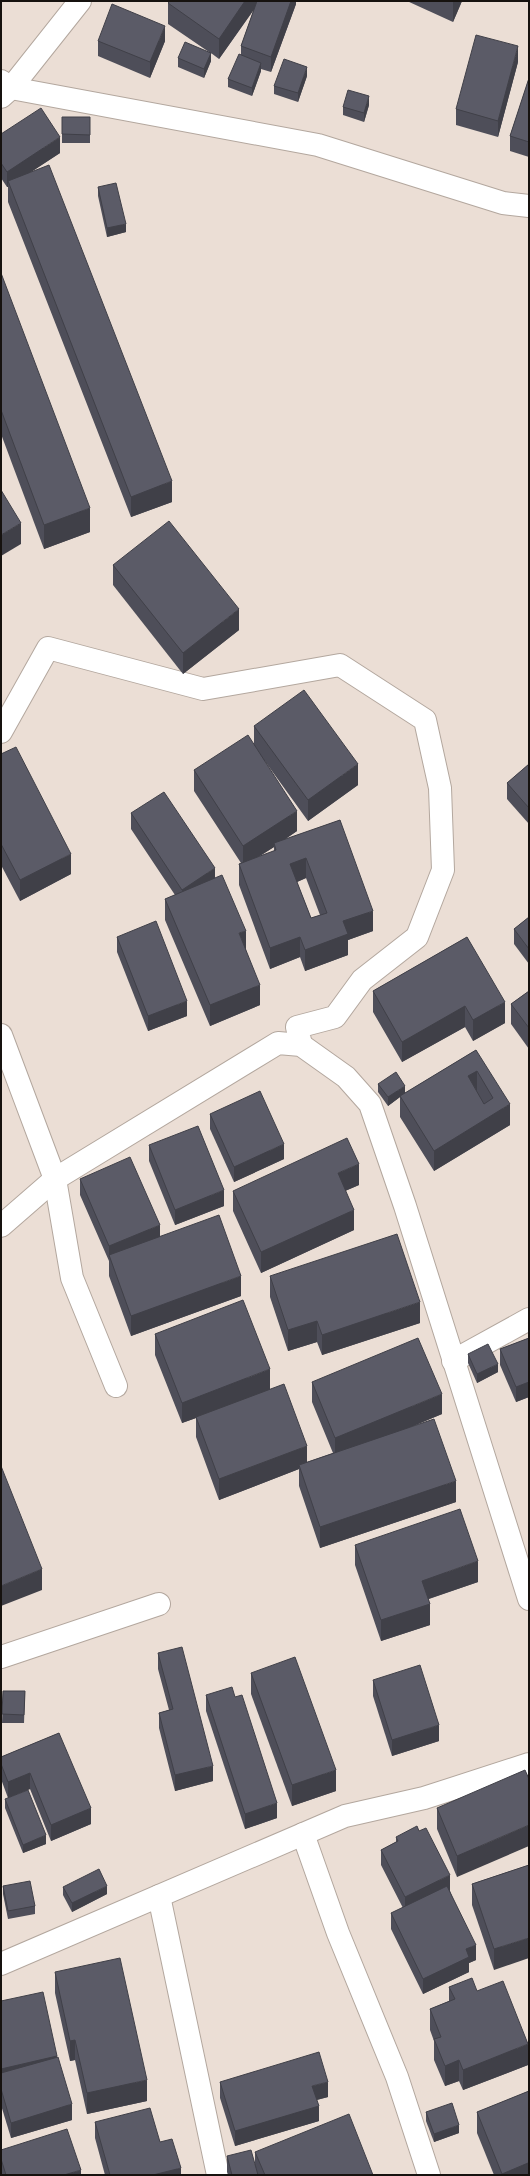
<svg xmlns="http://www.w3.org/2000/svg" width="530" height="2176" font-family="'DM Sans',sans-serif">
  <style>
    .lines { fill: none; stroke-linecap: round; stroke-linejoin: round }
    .minor-casing { stroke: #b3a79e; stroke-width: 24 }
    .tertiary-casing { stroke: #b3a79e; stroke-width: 24 }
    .minor { stroke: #fff; stroke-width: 22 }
    .tertiary { stroke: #fff; stroke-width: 22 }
    .wall { fill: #4e4e59; fill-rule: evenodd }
    .shaded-wall { fill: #404048 }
    .building { fill: #5b5b67; stroke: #404048; fill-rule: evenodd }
  </style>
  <rect width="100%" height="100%" fill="#ebded5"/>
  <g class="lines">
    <g class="minor-casing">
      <g id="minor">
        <polyline points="1,81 11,88 318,145 503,203 529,206"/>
        <polyline points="1,732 48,648 203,689 340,665 425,720 440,788 443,870 417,937 362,980 335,1017 297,1027 301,1045"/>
        <polyline points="1,1035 55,1179 72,1278 116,1386"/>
        <polyline points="1,1226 55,1179 278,1043 301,1045 346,1077 370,1104 405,1206 529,1599"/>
        <polyline points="453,1361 529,1319"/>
        <polyline points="1,1657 159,1604"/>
        <polyline points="303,1834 338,1933 397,2077 429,2175"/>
        <polyline points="159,1896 218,2175"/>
        <polyline points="1,1964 345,1816 424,1798 529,1764"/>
      </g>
    </g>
    <g class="tertiary-casing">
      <polyline id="tertiary" points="1,97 11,88 80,1"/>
    </g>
    <use href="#minor" class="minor"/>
    <use href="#tertiary" class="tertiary"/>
  </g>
  <g class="wall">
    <polygon points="296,1 296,4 271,72 261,69 261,71 252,96 228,87 228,79 241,55 241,46 254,9 219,59 211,53 211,61 204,78 178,67 178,58 209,52 168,24 168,3"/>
    <polygon points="407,1 462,1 453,22"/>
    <polygon points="98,41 165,41 150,78 98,56"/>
    <polygon points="518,62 498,137 456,125 456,109"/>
    <polygon points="307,76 298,102 274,94 274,86"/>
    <polygon points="529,78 529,157 510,151 510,136"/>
    <polygon points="369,105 364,122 343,115 343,107"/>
    <rect x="62" y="117" width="28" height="26"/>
    <polygon points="1,134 60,153 29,173 172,502 131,517 8,202 8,187 7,187 1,178"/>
    <polygon points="98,187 126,232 107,237 98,196"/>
    <polygon points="1,273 90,532 44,549 1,434"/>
    <polygon points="113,565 239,630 183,674 113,585"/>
    <path d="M254 726 358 785 308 821 264 760 297 831 284 840 340 820 373 931 348 940V955L305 971 300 957 270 969 239 885V864L241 863 194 791V770L254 745ZM274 847V851L257 858ZM306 878 320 915 311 918 297 882Z"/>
    <polygon points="1,754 71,874 20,901 1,865"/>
    <polygon points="529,764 529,824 507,799 507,783"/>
    <polygon points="131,813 215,879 246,950 260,1005 210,1026 165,920 165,899 175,895 131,829"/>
    <polygon points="529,917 529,964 514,944 514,929"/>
    <polygon points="117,937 187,1016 148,1031 117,952"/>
    <polygon points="467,937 505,1023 473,1041 465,1027 402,1062 373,1012 373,991"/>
    <polygon points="529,991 529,1049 511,1024 511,1004"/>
    <polygon points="476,1050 510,1125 434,1171 400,1117 400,1097 388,1106 378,1092 378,1084 405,1093"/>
    <polygon points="210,1114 284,1159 234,1182 210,1129"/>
    <polygon points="149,1145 224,1206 175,1225 149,1161"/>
    <polygon points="80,1179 160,1237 241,1296 131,1336 109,1276 109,1261 80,1195"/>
    <polygon points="359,1185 345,1191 354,1230 261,1273 233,1211 233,1191"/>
    <polygon points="270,1276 420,1323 322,1355 317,1342 288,1351 270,1297"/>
    <polygon points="155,1334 270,1389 307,1462 333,1453 312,1402 312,1382 442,1414 409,1428 456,1502 320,1548 299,1486 299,1469 219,1500 196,1437 196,1418 182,1423 155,1355"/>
    <polygon points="529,1338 529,1397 516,1402 500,1365 500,1349"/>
    <polygon points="468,1354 498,1372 477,1383 468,1363"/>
    <polygon points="355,1545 478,1582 429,1599 430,1625 381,1641 355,1565"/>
    <polygon points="158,1653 213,1781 175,1791 159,1728 159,1713 169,1710 158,1669"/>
    <polygon points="251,1673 336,1791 292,1806 251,1694"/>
    <polygon points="373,1680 439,1741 392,1756 373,1696"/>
    <polygon points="3,1691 25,1691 24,1723 2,1723"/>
    <polygon points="206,1695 277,1818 245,1829 206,1711"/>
    <polygon points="59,1733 91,1824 51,1841 30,1789 8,1798 1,1779 1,1757"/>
    <polygon points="529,1779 457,1877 437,1829 437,1808"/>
    <polygon points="5,1799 46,1844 23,1853 5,1808"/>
    <polygon points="396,1837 450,1891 476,1960 469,1963 469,1972 423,1994 391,1929 391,1913 403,1908 381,1865 381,1850 396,1842"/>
    <polygon points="529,1865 494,1970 472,1905 472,1884"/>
    <polygon points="3,1886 35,1906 35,1914 8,1919 3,1894"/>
    <polygon points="63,1887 107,1894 72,1912 63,1895"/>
    <polygon points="55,1972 147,2101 87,2114 75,2060 70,2061 55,1993"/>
    <polygon points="449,1987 477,1991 528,2065 463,2090 459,2081 445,2086 434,2060 434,2041 430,2030 430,2009 449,2001"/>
    <polygon points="1,2001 57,2057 72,2120 11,2138 1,2105"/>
    <polygon points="220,2082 328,2097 317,2100 319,2121 235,2146 220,2098"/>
    <polygon points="529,2091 529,2175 494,2175 477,2133 477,2112"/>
    <polygon points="426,2112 459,2133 434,2142 426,2121"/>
    <polygon points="95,2122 160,2142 181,2175 105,2175 95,2138"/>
    <polygon points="1,2150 81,2175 1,2175"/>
    <polygon points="255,2152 373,2175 228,2175 227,2172 227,2156 255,2166"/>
  </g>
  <g class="shaded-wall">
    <polygon points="245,1 260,1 219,59 219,39"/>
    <polygon points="291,1 296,1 296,4 271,72 271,57"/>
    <polygon points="453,1 462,1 453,22"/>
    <polygon points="165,26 165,41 150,78 150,62"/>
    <polygon points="518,46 518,62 498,137 498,121"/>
    <polygon points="211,53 211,61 204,78 204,69"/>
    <polygon points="261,63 261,71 252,96 252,88"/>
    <polygon points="307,67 307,76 298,102 298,93"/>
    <polygon points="369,96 369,105 364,122 364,113"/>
    <polygon points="60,137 60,153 10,186 8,181 8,187 7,187 7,172"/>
    <polygon points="126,224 126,232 107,237 107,228"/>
    <polygon points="172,481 172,502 131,517 131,497"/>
    <polygon points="90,508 90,532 44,549 44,525"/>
    <polygon points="21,523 21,544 1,556 1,535"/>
    <polygon points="239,609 239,630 183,674 183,653"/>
    <polygon points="358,764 358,785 308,821 308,800"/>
    <polygon points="297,811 297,831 275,846 274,843 274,847 243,866 243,846"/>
    <polygon points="71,854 71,874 20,901 20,880"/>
    <polygon points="306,858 306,878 290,885 290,864"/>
    <polygon points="215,868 215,883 182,905 182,890"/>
    <polygon points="373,911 373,931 348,940 348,955 305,971 305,950 343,921"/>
    <polygon points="246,931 246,951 239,933"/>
    <polygon points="300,937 300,957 270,969 270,948"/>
    <polygon points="260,985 260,1005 210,1026 210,1005"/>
    <polygon points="187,1001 187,1016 148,1031 148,1016"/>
    <polygon points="505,1002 505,1023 473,1041 473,1020"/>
    <polygon points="465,1006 465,1027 402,1062 402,1042"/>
    <polygon points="477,1071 477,1091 468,1076"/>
    <polygon points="405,1086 405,1094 400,1096 400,1097 388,1106 388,1097"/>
    <polygon points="510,1104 510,1125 434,1171 434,1151"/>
    <polygon points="284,1144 284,1159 234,1182 234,1167"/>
    <polygon points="359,1164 359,1185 338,1194 338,1173"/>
    <polygon points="224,1190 224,1206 175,1225 175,1210"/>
    <polygon points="354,1210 354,1230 261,1273 261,1252"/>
    <polygon points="160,1225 160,1240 109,1256 109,1246"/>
    <polygon points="241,1276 241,1296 131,1336 131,1316"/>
    <polygon points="420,1302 420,1323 322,1355 322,1335"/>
    <polygon points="317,1321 317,1342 288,1351 288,1330"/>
    <polygon points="498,1364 498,1372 477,1383 477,1374"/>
    <polygon points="270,1369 270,1390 196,1417 196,1418 182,1423 182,1403"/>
    <polygon points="529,1382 529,1397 516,1402 516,1387"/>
    <polygon points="442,1394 442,1414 335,1458 335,1438"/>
    <polygon points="307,1446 307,1466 299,1465 299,1469 219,1500 219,1479"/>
    <polygon points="456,1481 456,1502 320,1548 320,1527"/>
    <polygon points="478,1561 478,1582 422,1601 422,1581"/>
    <polygon points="42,1569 42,1590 1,1606 1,1586"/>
    <polygon points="430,1604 430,1625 381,1641 381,1620"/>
    <polygon points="439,1725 439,1741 392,1756 392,1740"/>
    <polygon points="213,1766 213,1781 175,1791 175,1775"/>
    <polygon points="336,1770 336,1791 292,1806 292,1785"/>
    <polygon points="30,1773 30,1789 8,1798 8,1782"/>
    <polygon points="277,1803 277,1818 245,1829 245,1814"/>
    <polygon points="91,1808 91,1824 51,1841 51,1825"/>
    <polygon points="529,1825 529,1846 457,1877 457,1856"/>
    <polygon points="46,1835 46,1844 23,1853 23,1845"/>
    <polygon points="450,1875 450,1891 405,1913 405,1897"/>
    <polygon points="107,1886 107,1894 72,1912 72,1903"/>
    <polygon points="529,1938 529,1958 494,1970 494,1949"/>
    <polygon points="476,1945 476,1960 469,1963 469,1972 423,1994 423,1979 466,1949"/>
    <polygon points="75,2040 75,2060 70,2061 70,2041"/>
    <polygon points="528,2044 528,2065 463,2090 463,2070"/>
    <polygon points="57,2056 57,2071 1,2084 1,2069"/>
    <polygon points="459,2060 459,2081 445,2086 445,2066"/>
    <polygon points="147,2080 147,2101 87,2114 87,2093"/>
    <polygon points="328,2082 328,2097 312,2101 312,2086"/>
    <polygon points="72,2104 72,2120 11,2138 11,2123"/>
    <polygon points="319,2106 319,2121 235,2146 235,2131"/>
    <polygon points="459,2125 459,2133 434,2142 434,2134"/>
    <polygon points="528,2163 528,2175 502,2175 502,2174"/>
    <polygon points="181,2168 181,2175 153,2175"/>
    <polygon points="81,2170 81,2175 64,2175"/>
  </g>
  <g class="building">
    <polygon points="170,1 245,1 219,39 168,3"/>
    <polygon points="257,1 291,1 271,57 241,46"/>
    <polygon points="112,4 165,26 150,62 98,41"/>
    <polygon points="476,35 518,46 498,121 456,109"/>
    <polygon points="185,42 211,53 204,69 178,58"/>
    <polygon points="239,54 261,63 252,88 228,79"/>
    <polygon points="284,59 307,67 298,93 274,86"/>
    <polygon points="529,78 529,142 510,136"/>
    <polygon points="348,90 369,96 364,113 343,107"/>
    <polygon points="41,108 60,137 7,172 1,163 1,134"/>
    <polygon points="62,117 90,117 90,135 62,134"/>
    <polygon points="49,165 172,481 131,497 8,181"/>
    <polygon points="116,183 126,224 107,228 98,187"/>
    <polygon points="1,273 90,508 44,525 1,410"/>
    <polygon points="1,490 21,523 1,535"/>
    <polygon points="169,521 239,609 183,653 113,565"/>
    <polygon points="304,690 358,764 308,800 254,726"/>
    <polygon points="248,735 297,811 243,846 194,770"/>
    <polygon points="16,747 71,854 20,880 1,844 1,754"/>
    <polygon points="529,764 529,808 507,783"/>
    <polygon points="164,792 215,868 182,890 131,813"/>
    <path d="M340 820 373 911 343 921 348 934 305 950 300 937 270 948 239 864 276 850 274 843ZM306 858 327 913 311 918 290 864Z"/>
    <polygon points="222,875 246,931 239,933 260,985 210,1005 165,899"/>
    <polygon points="529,917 529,949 514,929"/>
    <polygon points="156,921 187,1001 148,1016 117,937"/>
    <polygon points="467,937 505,1002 473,1020 465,1006 402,1042 373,991"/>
    <polygon points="529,991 529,1028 511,1004"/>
    <path d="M476 1050 510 1104 434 1151 400 1096ZM477 1071 493 1098 484 1104 468 1076Z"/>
    <polygon points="396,1072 405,1086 388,1097 378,1084"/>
    <polygon points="260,1091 284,1144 234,1167 210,1114"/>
    <polygon points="198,1126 224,1190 175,1210 149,1145"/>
    <polygon points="347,1138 359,1164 338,1173 354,1210 261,1252 233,1191"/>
    <polygon points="130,1157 160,1225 109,1246 80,1179"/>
    <polygon points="219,1215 241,1276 131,1316 109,1255"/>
    <polygon points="397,1234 420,1302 322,1335 317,1321 288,1330 270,1276"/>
    <polygon points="243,1300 270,1369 182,1403 155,1334"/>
    <polygon points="418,1338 442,1394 335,1438 312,1382"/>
    <polygon points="529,1338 529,1382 516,1387 500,1349"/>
    <polygon points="488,1344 498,1364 477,1374 468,1354"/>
    <polygon points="284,1384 307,1446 219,1479 196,1417"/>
    <polygon points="434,1419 456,1481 320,1527 299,1465"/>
    <polygon points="1,1466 42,1569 1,1586"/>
    <polygon points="460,1509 478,1561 422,1581 430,1604 381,1620 355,1545"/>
    <polygon points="182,1647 213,1766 175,1775 159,1713 173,1709 158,1653"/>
    <polygon points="295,1657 336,1770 292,1785 251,1673"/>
    <polygon points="420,1665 439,1725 392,1740 373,1680"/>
    <polygon points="232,1687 235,1697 242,1695 277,1803 245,1814 206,1695"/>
    <polygon points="3,1691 25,1691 24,1715 2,1714"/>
    <polygon points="59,1733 91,1808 51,1825 30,1773 8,1782 1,1764 1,1757"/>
    <polygon points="525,1770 529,1779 529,1825 457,1856 437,1808"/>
    <polygon points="28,1790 46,1835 23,1845 5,1799"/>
    <polygon points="417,1826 419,1831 426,1828 450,1875 405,1897 381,1850 398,1841 396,1837"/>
    <polygon points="529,1865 529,1938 494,1949 472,1884"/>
    <polygon points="99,1869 107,1886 72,1903 63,1887"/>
    <polygon points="30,1881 35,1906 8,1911 3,1886"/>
    <polygon points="447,1886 476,1945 466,1949 469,1957 423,1979 391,1913"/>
    <polygon points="120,1958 147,2080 87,2093 75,2040 70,2041 55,1972"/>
    <polygon points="472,1978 477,1991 503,1981 528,2044 463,2070 459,2060 445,2066 434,2039 441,2037 430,2009 455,1999 449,1987"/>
    <polygon points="43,1992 57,2056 1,2069 1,2001"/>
    <polygon points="319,2052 328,2082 312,2086 319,2106 235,2131 220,2082"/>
    <polygon points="58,2057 72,2104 11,2123 1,2089 1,2073"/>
    <polygon points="529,2091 529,2165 528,2163 502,2174 477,2112"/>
    <polygon points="452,2103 459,2125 434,2134 426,2112"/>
    <polygon points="150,2108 160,2142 172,2139 181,2168 153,2175 110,2175 95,2122"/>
    <polygon points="349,2114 373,2175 265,2175 255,2152"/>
    <polygon points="67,2129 81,2170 64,2175 6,2175 1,2159 1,2150"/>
    <polygon points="251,2150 258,2175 232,2175 227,2156"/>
  </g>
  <rect width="530" height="2176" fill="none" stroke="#16120f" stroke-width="4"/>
</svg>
